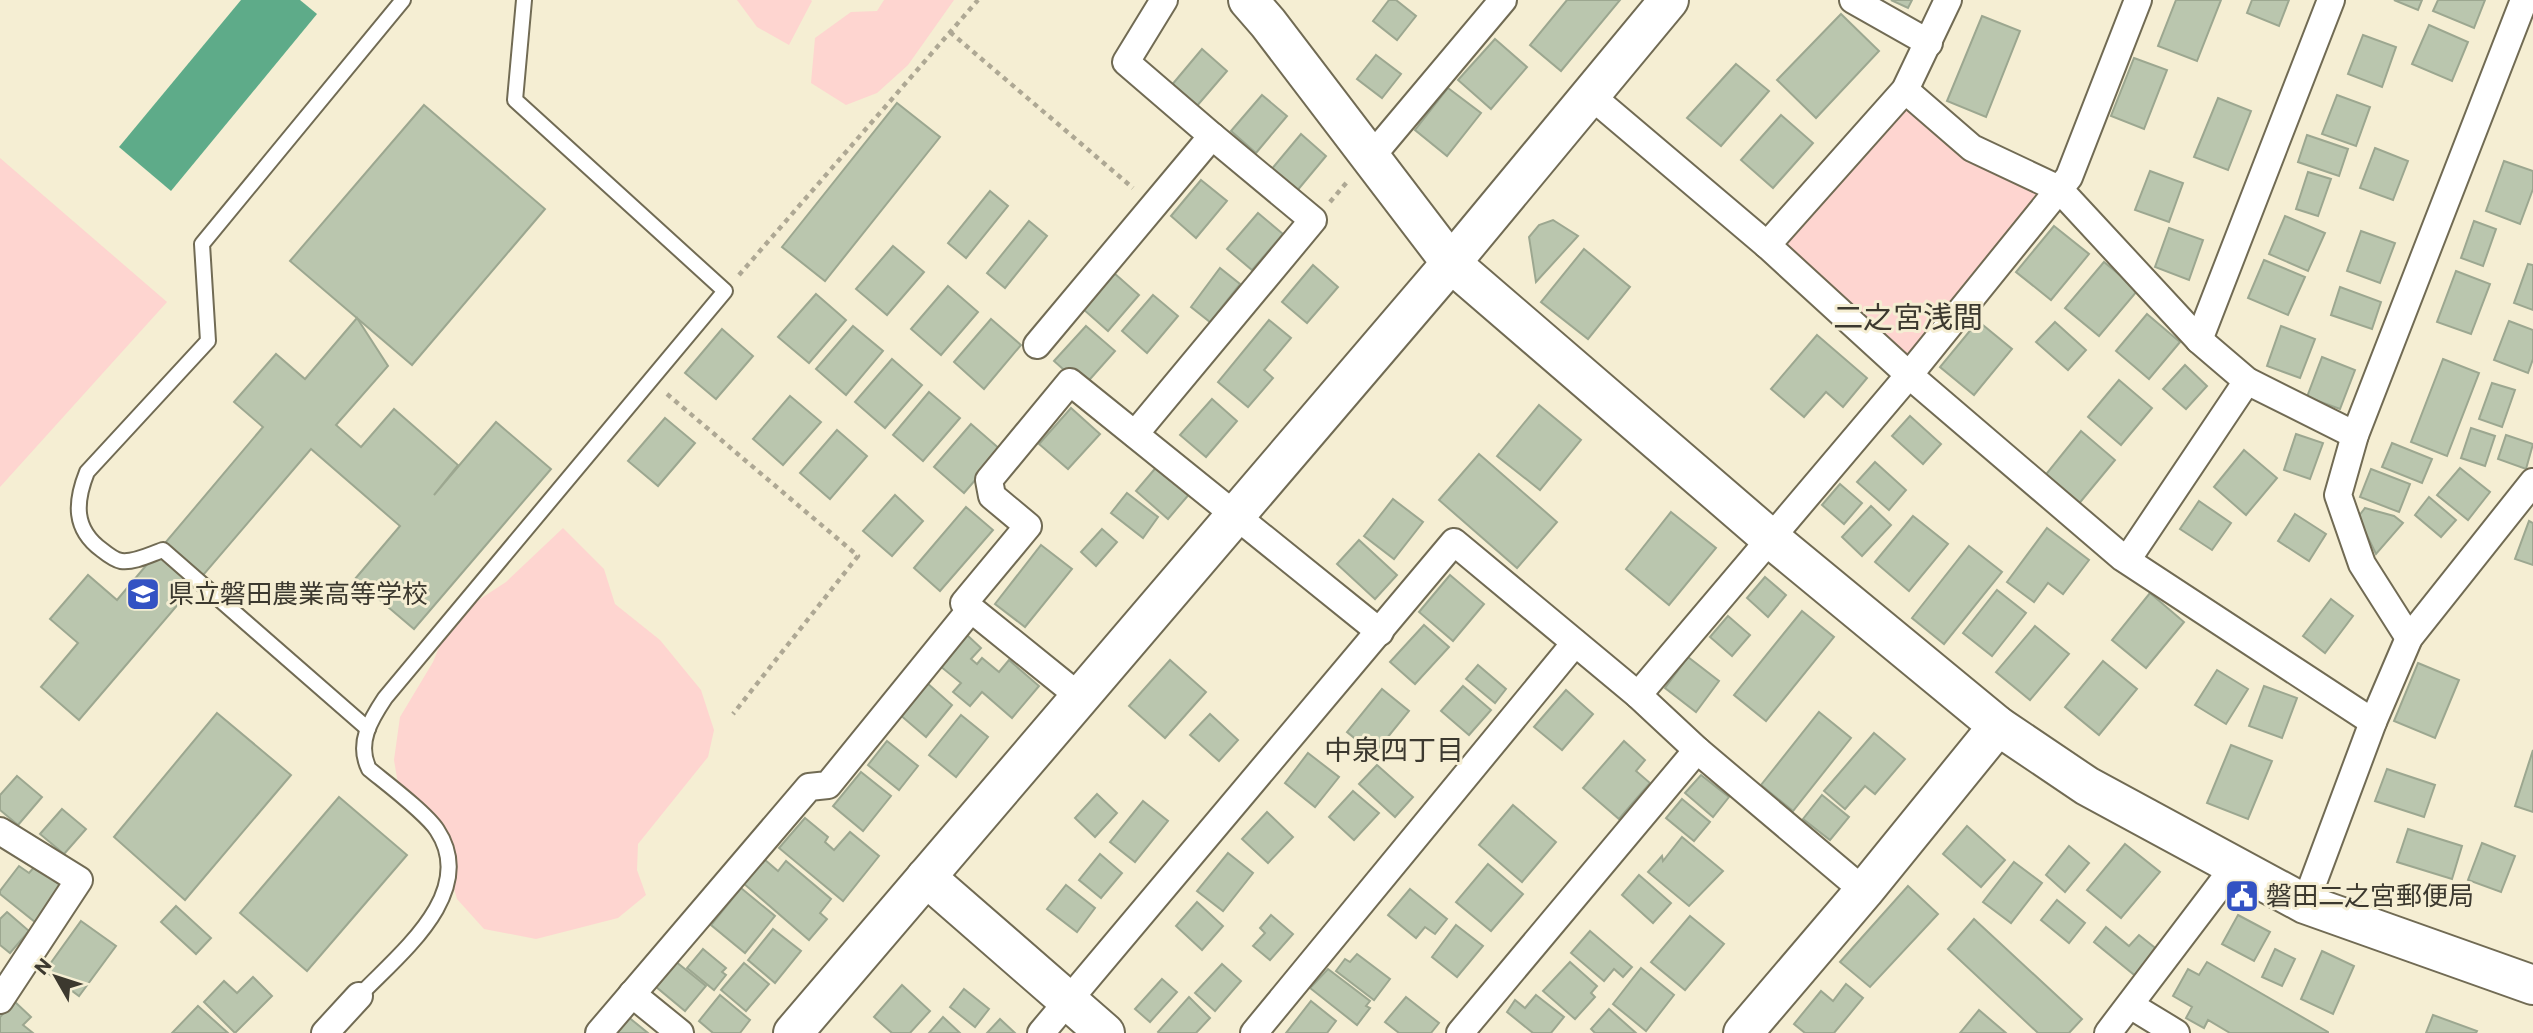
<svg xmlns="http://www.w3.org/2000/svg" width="2533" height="1033" font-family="Commissioner,'Noto Sans JP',sans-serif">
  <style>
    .green { fill: #fed5d0 }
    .water { fill: #5eab89 }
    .building { fill: #bac6ae; stroke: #9ca790; stroke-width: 2 }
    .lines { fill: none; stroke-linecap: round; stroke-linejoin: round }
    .lane-casing { stroke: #716b54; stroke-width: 18 }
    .street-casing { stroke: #716b54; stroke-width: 30 }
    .secondary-casing { stroke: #716b54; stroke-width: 42 }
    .path { stroke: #aea894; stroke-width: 4.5; stroke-dasharray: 5 5; stroke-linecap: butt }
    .lane { stroke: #fff; stroke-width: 14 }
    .street { stroke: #fff; stroke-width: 26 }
    .secondary { stroke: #fff; stroke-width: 38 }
    .labels { text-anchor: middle; stroke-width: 6; stroke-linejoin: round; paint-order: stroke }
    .poi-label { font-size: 26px; fill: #3c392f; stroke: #f5eed3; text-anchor: start }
    .neighbourhood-label { font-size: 28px; fill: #3c392f; stroke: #f5eed3 }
    .quarter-label { font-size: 30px; fill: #3c392f; stroke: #f5eed3 }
  </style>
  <rect width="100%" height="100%" fill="#f5eed3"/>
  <g class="green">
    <polygon points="737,0 811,0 812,1 789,45 757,27"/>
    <polygon points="884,0 954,0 908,65 877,93 846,105 811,83 815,38 851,12 877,11"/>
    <polygon points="1905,90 2059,189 1902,369 1767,245"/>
    <polygon points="0,158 167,302 0,487"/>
    <polygon points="563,528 604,569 615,604 660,640 701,690 714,730 708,757 638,844 637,870 646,895 618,918 536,939 484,929 457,899 436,828 400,796 394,760 400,717 433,662 451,618 506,582"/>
  </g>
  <polygon class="water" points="241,0 300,0 317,14 171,191 119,147"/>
  <g class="building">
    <polygon points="1389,0 1396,0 1416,16 1397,40 1373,21"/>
    <polygon points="1567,0 1620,0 1561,71 1530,45"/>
    <polygon points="1891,0 1912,0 1908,8"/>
    <polygon points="2176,0 2221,0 2197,61 2158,46"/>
    <polygon points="2252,0 2289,0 2279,26 2247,13"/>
    <polygon points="2394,0 2422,0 2418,10"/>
    <polygon points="2438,0 2485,0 2474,28 2433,11"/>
    <polygon points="1841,14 1879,51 1816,118 1777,80"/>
    <polygon points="1982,16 2020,31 1986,117 1947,101"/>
    <polygon points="2429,25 2468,42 2452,81 2412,64"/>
    <polygon points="2363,35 2396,47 2382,87 2348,74"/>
    <polygon points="1495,39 1527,67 1491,109 1458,80"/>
    <polygon points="1202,49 1227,71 1196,107 1171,86"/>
    <polygon points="1376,55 1401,74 1382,98 1357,79"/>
    <polygon points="2134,58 2167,70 2144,129 2111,116"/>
    <polygon points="1736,64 1769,91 1721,146 1687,118"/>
    <polygon points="1448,88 1481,113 1447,156 1415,130"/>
    <polygon points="1262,95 1287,116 1256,153 1231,131"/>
    <polygon points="2337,95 2370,107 2356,146 2322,134"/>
    <polygon points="2218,98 2251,111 2228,170 2194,157"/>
    <polygon points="897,103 940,137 825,281 782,247"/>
    <polygon points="424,105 545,209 412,365 290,261"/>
    <polygon points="1781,115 1813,143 1773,188 1741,160"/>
    <polygon points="1301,134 1326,156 1296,192 1270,171"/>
    <polygon points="2307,135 2348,149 2339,176 2298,162"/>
    <polygon points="2375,148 2408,161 2393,200 2360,188"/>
    <polygon points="2504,161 2533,171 2533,189 2520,224 2486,211"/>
    <polygon points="2150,171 2183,183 2169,222 2135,210"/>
    <polygon points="2308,172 2331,179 2318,216 2296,209"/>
    <polygon points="1201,180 1227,201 1196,238 1171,216"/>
    <polygon points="990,191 1008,206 966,258 948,243"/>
    <polygon points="1258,213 1283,234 1252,270 1227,249"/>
    <polygon points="2285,216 2325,233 2308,271 2269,254"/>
    <polygon points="1553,220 1578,236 1536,282 1529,237 1539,225"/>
    <polygon points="1029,221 1047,236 1005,288 987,273"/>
    <polygon points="2474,221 2496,229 2483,266 2461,258"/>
    <polygon points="2054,226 2089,254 2051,300 2016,272"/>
    <polygon points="2169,228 2203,240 2189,280 2155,267"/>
    <polygon points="2361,231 2395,243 2380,283 2347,271"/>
    <polygon points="893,246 924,272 887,315 856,289"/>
    <polygon points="1584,249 1630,287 1588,339 1541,302"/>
    <polygon points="2264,260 2305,277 2288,315 2248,298"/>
    <polygon points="2104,262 2138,290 2099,336 2065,308"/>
    <polygon points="2528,264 2533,265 2533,310 2514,303"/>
    <polygon points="1313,265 1338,287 1307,323 1282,302"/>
    <polygon points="1220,268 1240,284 1210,322 1191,307"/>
    <polygon points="2456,271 2490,284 2471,334 2437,322"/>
    <polygon points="1114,273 1139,295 1108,331 1083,309"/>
    <polygon points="948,286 978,312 941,355 911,329"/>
    <polygon points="2340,287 2381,302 2372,329 2331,315"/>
    <polygon points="816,294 846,320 809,363 778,337"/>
    <polygon points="1153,295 1178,316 1147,353 1122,331"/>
    <polygon points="2147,314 2180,342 2149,379 2116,351"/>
    <polygon points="357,318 388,366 336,425 361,447 394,409 458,465 434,495 496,422 551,469 414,629 355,579 400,526 311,449 79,720 41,687 78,643 50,619 88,575 117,600 263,427 234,402 276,354 305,379"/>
    <polygon points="991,319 1021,345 984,389 954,362"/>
    <polygon points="1269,320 1291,338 1264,370 1273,378 1248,407 1218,382"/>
    <polygon points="1978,321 2012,349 1974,395 1940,367"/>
    <polygon points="2509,321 2533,330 2533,359 2528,373 2494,360"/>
    <polygon points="2055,322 2086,350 2068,370 2036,342"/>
    <polygon points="853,326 883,351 846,395 816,369"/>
    <polygon points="1086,326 1115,351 1083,387 1054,361"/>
    <polygon points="2281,326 2315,339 2300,378 2267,366"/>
    <polygon points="722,329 753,356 716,399 685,373"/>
    <polygon points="1817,335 1867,378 1843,407 1826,392 1804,417 1771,389"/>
    <polygon points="2322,357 2355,370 2340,409 2307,397"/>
    <polygon points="892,359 922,385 885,428 855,402"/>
    <polygon points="2443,359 2479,373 2447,456 2411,442"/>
    <polygon points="2185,365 2207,386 2186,409 2163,389"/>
    <polygon points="2119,380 2152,408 2121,445 2088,417"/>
    <polygon points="2492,383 2515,390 2502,427 2479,419"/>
    <polygon points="929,392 960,418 923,461 893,435"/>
    <polygon points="790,396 821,422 783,465 753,439"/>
    <polygon points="1212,399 1237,421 1206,457 1180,435"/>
    <polygon points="1539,405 1581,440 1540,490 1497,456"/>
    <polygon points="1071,408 1100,434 1068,469 1039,444"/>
    <polygon points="1910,416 1941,444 1923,464 1892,436"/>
    <polygon points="665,418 695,443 658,486 628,461"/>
    <polygon points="971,424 1001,450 964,493 934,467"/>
    <polygon points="2471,428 2495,436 2485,466 2461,458"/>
    <polygon points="837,430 867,456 830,499 800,473"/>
    <polygon points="2081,431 2115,460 2077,506 2043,478"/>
    <polygon points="2296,434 2323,443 2310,479 2284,470"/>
    <polygon points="2506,435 2533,444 2526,469 2498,459"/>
    <polygon points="2392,443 2432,459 2422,483 2382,467"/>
    <polygon points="2244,450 2277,478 2246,515 2214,487"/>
    <polygon points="1479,454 1557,522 1517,568 1439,500"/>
    <polygon points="1875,462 1906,490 1889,510 1857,482"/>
    <polygon points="1159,464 1191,492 1168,519 1136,491"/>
    <polygon points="2460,468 2490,492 2468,520 2437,495"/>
    <polygon points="2371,469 2410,484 2399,512 2360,497"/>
    <polygon points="1840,484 1862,503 1844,524 1822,505"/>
    <polygon points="1127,493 1158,517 1143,538 1111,513"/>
    <polygon points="895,495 923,521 892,556 863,531"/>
    <polygon points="2429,497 2456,520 2441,537 2415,515"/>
    <polygon points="1393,499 1423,522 1394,559 1364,536"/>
    <polygon points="2199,501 2231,523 2212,550 2180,529"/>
    <polygon points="1871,506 1891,525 1862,556 1842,537"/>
    <polygon points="966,507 993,530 940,591 914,568"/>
    <polygon points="2365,508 2394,516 2403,523 2376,554 2358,517"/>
    <polygon points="1671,512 1716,548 1669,605 1626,569"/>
    <polygon points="2295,514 2326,534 2309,561 2278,541"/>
    <polygon points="1913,516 1948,544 1909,591 1875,562"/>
    <polygon points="2529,521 2533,523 2533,565 2515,559"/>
    <polygon points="2047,528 2089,560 2063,594 2048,583 2034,602 2007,582"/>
    <polygon points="1102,529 1117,542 1096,566 1081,552"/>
    <polygon points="1359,540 1397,575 1375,599 1337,564"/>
    <polygon points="1041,545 1072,569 1025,627 995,604"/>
    <polygon points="1969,546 2002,572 1944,644 1912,618"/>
    <polygon points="1450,575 1484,604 1453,641 1419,612"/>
    <polygon points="1765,577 1786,595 1768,617 1747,598"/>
    <polygon points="1997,590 2026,613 1992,656 1963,633"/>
    <polygon points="2150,593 2184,622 2146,668 2112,640"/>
    <polygon points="2331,599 2353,616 2325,653 2303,636"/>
    <polygon points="1802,611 1834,637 1766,721 1734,695"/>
    <polygon points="1728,616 1750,635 1732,656 1710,637"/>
    <polygon points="1424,625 1449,647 1415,684 1390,662"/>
    <polygon points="2035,626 2069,654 2030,700 1996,672"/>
    <polygon points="967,635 981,648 971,659 977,664 982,658 999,672 1009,660 1039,686 1012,718 982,692 970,706 953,692 961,683 940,666"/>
    <polygon points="1688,657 1719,681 1696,712 1665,688"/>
    <polygon points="1170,660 1206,692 1165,738 1129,706"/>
    <polygon points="2103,661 2137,689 2099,735 2065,707"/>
    <polygon points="2418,663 2459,680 2435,738 2394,721"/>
    <polygon points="1478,665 1506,689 1495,703 1466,679"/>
    <polygon points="2217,670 2248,689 2226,724 2195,705"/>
    <polygon points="926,682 952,705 926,737 899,714"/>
    <polygon points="1463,686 1491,710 1469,735 1441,711"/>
    <polygon points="2264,686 2297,698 2282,738 2249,726"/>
    <polygon points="1382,689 1409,711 1374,754 1347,732"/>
    <polygon points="1566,690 1593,714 1562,750 1534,727"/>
    <polygon points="1819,712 1851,738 1793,811 1761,785"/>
    <polygon points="217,713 291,775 185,900 114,837"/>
    <polygon points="1210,714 1238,740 1219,761 1190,735"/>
    <polygon points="961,715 988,737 956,777 929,755"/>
    <polygon points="1874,733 1905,759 1875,794 1865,786 1845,809 1824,791"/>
    <polygon points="887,741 918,766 899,790 868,765"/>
    <polygon points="1624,741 1645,760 1636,771 1650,783 1619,819 1583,788"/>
    <polygon points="2231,745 2272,761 2248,819 2207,803"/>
    <polygon points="2533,750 2533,812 2515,806"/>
    <polygon points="1308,753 1339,777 1315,807 1285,783"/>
    <polygon points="1377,765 1413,797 1395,817 1359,784"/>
    <polygon points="2387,769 2435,785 2424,817 2375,801"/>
    <polygon points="861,772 891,796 863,831 833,806"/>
    <polygon points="1701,775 1729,797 1713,817 1685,793"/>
    <polygon points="17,776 42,797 18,825 0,810 0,795"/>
    <polygon points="1353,791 1379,813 1354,840 1329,817"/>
    <polygon points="1097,794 1117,813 1095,837 1075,818"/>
    <polygon points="1822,795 1849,817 1830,840 1803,819"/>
    <polygon points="339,797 407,855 307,971 240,913"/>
    <polygon points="1682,799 1710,822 1694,841 1666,818"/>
    <polygon points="1143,801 1168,821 1135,862 1110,842"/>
    <polygon points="1513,805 1556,842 1522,882 1479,845"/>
    <polygon points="62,809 86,829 64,854 40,834"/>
    <polygon points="1267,812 1293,837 1268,863 1242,839"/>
    <polygon points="805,818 828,837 825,842 834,850 850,832 879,856 843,901 779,848"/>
    <polygon points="1967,826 2005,860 1981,887 1943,854"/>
    <polygon points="2408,829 2462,846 2452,879 2397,862"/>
    <polygon points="1682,837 1723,871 1689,906 1648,872 1662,856 1663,861"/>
    <polygon points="2482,843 2515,856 2501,892 2468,880"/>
    <polygon points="2125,844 2160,872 2121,918 2087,890"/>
    <polygon points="2069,846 2089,863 2065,892 2046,875"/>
    <polygon points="1228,853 1253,873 1223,911 1197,891"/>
    <polygon points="1100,854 1122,873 1101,898 1079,880"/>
    <polygon points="764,859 778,871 786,861 831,899 820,913 827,919 809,940 743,883"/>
    <polygon points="2014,862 2042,883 2011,923 1983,902"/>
    <polygon points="37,864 64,886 35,922 0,894 0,891 19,866 29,873"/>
    <polygon points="1488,864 1523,894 1491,931 1456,902"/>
    <polygon points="1639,875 1671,903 1653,923 1622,895"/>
    <polygon points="1066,885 1095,908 1077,932 1047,909"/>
    <polygon points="1908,886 1938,914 1870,987 1840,962"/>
    <polygon points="741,888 775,916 745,953 711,925"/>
    <polygon points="1410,889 1447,919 1435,934 1425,927 1416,938 1388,915"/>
    <polygon points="2057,900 2085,923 2069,943 2041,920"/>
    <polygon points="1197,902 1223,926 1202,950 1176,926"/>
    <polygon points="176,906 211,938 196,954 161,922"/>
    <polygon points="7,912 29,931 10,953 0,945 0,919"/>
    <polygon points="1271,915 1293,934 1270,960 1253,946 1265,933 1260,928"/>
    <polygon points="2238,915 2270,932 2254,961 2222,944"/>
    <polygon points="1690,916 1724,944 1685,990 1651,962"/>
    <polygon points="1974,919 2082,1019 2069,1033 2038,1033 1948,949"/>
    <polygon points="81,921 116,946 79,996 45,971"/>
    <polygon points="1456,925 1483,946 1457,977 1432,957"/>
    <polygon points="2106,927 2129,946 2139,935 2159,951 2138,978 2094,942"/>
    <polygon points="773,929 801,951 775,983 748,960"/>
    <polygon points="1590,931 1632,967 1623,977 1614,969 1604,981 1571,953"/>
    <polygon points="703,949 726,968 722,972 726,975 714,990 687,968"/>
    <polygon points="2275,949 2295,959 2282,986 2262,977"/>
    <polygon points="2322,951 2354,966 2333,1014 2301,999"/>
    <polygon points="1357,954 1390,979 1374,1000 1336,971 1345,959 1350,962"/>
    <polygon points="675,961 706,986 685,1011 655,986"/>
    <polygon points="1570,962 1597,986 1591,993 1595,997 1575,1019 1543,991"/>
    <polygon points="2207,962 2328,1032 2328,1033 2230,1033 2208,1020 2204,1028 2186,1018 2192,1007 2173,996 2188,969 2199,975"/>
    <polygon points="744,963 769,984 746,1011 721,990"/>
    <polygon points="1222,964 1241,981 1215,1011 1195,993"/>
    <polygon points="1641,968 1674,995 1646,1031 1613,1004"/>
    <polygon points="1328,969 1370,1001 1366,1006 1370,1008 1357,1025 1310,988"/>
    <polygon points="253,977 272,996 235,1033 204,1002 224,981 237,993"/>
    <polygon points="1162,979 1177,992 1150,1022 1135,1009"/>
    <polygon points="1846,984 1863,998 1834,1033 1805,1033 1794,1024 1821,991 1833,1001"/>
    <polygon points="902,985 930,1011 910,1033 892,1033 874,1017"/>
    <polygon points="964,989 989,1009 975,1027 950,1007"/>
    <polygon points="720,995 750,1020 740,1033 713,1033 699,1021"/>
    <polygon points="1536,995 1564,1017 1551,1033 1533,1033 1507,1012 1515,1000 1525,1008"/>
    <polygon points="1189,997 1210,1018 1196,1033 1159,1033 1158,1032"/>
    <polygon points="1406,997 1439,1023 1431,1033 1399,1033 1385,1022"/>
    <polygon points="14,1001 31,1017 23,1025 33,1033 0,1033 0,1017"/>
    <polygon points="1311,1001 1336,1021 1327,1033 1286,1033"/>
    <polygon points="198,1006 228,1033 172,1033"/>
    <polygon points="1609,1009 1636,1033 1595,1033 1591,1029"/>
    <polygon points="1979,1010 2006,1033 1960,1033"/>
    <polygon points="2433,1015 2477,1031 2476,1033 2426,1033"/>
    <polygon points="627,1016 648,1033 613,1033"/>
    <polygon points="943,1017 960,1033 929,1033"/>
    <polygon points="1000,1019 1015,1033 987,1033"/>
  </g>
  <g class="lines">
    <g class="lane-casing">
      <g id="lane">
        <path d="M368 729 163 550C151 554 134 563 121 561 115 560 107 554 102 550 73 529 75 502 87 472L208 341 202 244 403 0"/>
        <path d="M359 996C398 955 479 893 437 830 426 813 386 783 369 769 356 743 371 719 385 698L725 291 515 100 524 0"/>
      </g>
    </g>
    <g class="street-casing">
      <g id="street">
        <polyline points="1164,0 1126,62 1212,136"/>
        <polyline points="1853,0 1929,43"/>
        <polyline points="1905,90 1972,148 2059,189 2199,340 2247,381 2355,435"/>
        <polyline points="1590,95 1767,245 1909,375 2123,558 2373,722"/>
        <polyline points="1371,157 1503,0"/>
        <polyline points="1767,245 1905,90 1948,0"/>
        <polyline points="2199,340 2331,0"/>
        <polyline points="1037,345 1212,136 1313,220 1135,434"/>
        <polyline points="2127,560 2247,381"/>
        <polyline points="971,609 964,603 1028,526 992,496 989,480 1070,382 1380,632"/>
        <polyline points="2409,638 2362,564 2338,495 2355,435 2524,0"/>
        <polyline points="1638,695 1909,375 2069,177 2138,0"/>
        <polyline points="0,831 79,880 0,1000"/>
        <polyline points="2305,904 2373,722 2409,638 2533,482"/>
        <polyline points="632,994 680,1033"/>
        <polyline points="2130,1005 2176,1033"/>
        <polyline points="325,1033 359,996"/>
        <polyline points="599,1033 809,787 828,785 971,609 1080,697"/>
        <polyline points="1041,1033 1454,542 1638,695 1697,750 1864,891"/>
        <polyline points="1254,1033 1575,643"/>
        <polyline points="1460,1033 1697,750"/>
        <polyline points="2108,1033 2234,867"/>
      </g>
    </g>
    <g class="secondary-casing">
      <g id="secondary">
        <polyline points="1248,0 1268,23 1451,263 1770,538 1998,726 2087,786 2305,904 2533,985"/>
        <polyline points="926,877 1105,1033"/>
        <polyline points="793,1033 1451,263 1669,0"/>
        <polyline points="1743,1033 1864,891 1998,726"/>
      </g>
    </g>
    <g class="path">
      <polyline points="950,32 1133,188"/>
      <polyline points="1330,202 1347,182"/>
      <polyline points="739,275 978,0"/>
      <polyline points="667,394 858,556 733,714"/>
    </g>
    <use href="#lane" class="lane"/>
    <use href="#street" class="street"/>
    <use href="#secondary" class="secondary"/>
  </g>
  <defs>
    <g id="school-square" transform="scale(1.75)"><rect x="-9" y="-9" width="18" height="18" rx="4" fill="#3352c3" stroke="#f5eed3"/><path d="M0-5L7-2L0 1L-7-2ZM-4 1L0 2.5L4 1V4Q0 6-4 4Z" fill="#fff"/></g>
    <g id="civic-square" transform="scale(1.75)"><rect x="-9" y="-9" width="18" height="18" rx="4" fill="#3352c3" stroke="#f5eed3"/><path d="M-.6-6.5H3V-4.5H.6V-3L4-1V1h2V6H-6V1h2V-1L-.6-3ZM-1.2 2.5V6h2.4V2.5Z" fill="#fff"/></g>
  </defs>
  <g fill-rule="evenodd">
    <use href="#school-square" x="143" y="594"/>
    <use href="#civic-square" x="2242" y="896"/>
  </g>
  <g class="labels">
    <g class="poi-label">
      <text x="168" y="603">県立磐田農業高等学校</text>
      <text x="2266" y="905">磐田二之宮郵便局</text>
    </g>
    <g class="neighbourhood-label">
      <text x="1394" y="760">中泉四丁目</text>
    </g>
    <g class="quarter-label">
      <text x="1908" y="328">二之宮浅間</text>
    </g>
  </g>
  <g transform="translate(56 977) rotate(309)" stroke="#f5eed3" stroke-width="5" paint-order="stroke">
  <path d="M0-5L12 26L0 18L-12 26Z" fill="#3c392f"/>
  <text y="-10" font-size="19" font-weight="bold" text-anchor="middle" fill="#3c392f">N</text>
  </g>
</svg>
